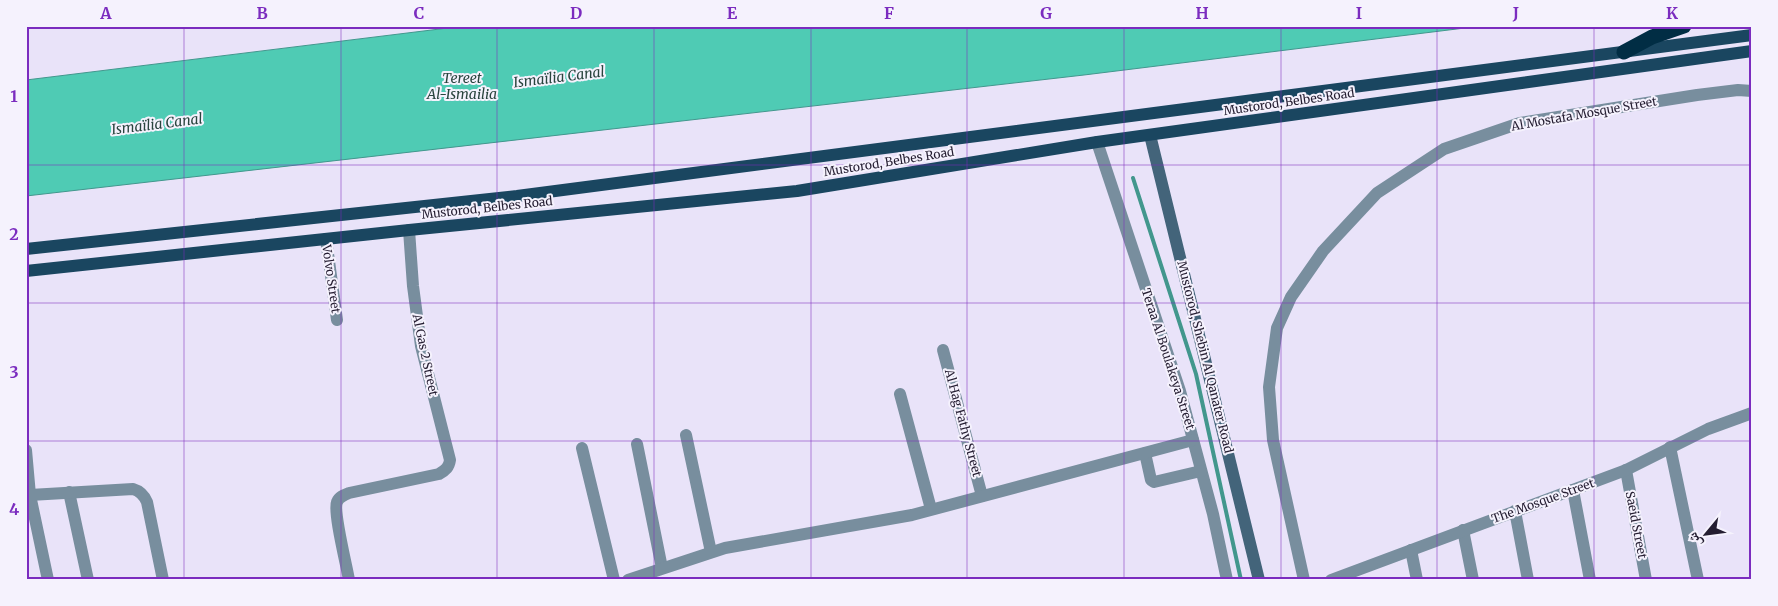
<svg xmlns="http://www.w3.org/2000/svg" width="1778" height="606" font-family="Merriweather,'Noto Naskh Arabic',serif">
  <style>
    .water { fill: #4fcbb4; stroke: #42978d }
    .lines { fill: none; stroke-linecap: round; stroke-linejoin: round }
    .stream { stroke: #42978d; stroke-width: 4 }
    .minor { stroke: #788e9e; stroke-width: 12 }
    .secondary { stroke: #43647a; stroke-width: 12 }
    .primary { stroke: #1a4660; stroke-width: 12 }
    .motorway { stroke: #012d44; stroke-width: 15 }
    .grid { fill: none; stroke: #7b2cbf; stroke-width: 1; stroke-opacity: 0.55 }
    .labels { text-anchor: middle; stroke-width: 4; stroke-linejoin: round; paint-order: stroke }
    .street-label { font-size: 12px; fill: #241d31; stroke: #f5f2fd }
    .water-label { font-size: 14px; font-style: italic; fill: #29443e; stroke: #f5f2fd }
    .neatline { fill: none; stroke: #7b2cbf; stroke-width: 2 }
    .grid-label { font-size: 16px; text-anchor: middle; font-weight: bold; fill: #7b2cbf }
  </style>
  <rect width="100%" height="100%" fill="#e9e3f9"/>
  <polygon class="water" points="464,26 1481,26 1084,75 26,196 26,80"/>
  <g class="lines">
    <polyline class="stream" points="1133,178 1196,374 1241,580"/>
    <g class="minor">
      <polyline points="1097,142 1180,391 1213,514 1227,580"/>
      <polyline points="326,239 337,320"/>
      <polyline points="943,350 982,496"/>
      <polyline points="900,394 931,509"/>
      <polyline points="686,435 711,552"/>
      <polyline points="637,444 662,568"/>
      <polyline points="1670,447 1698,580"/>
      <polyline points="582,448 614,580"/>
      <polyline points="26,450 30,495 48,580"/>
      <polyline points="1145,453 1151,480 1154,482 1201,471"/>
      <polyline points="1626,470 1646,580"/>
      <polyline points="1573,490 1590,580"/>
      <polyline points="69,492 88,580"/>
      <path d="M30 495 133 489C140 491 144 495 147 502L163 580"/>
      <polyline points="1515,511 1528,580"/>
      <polyline points="1463,530 1473,580"/>
      <polyline points="1411,550 1417,580"/>
      <path d="M349 580C347 567 333 512 337 502 339 497 344 495 349 493L439 474C446 470 449 467 450 460L421 346 413 286 409 230"/>
      <polyline points="628,580 725,548 912,515 1193,440"/>
      <polyline points="1304,580 1273,440 1269,387 1277,328 1291,297 1323,251 1377,193 1444,149 1520,123 1697,95 1738,90 1752,91"/>
      <polyline points="1331,580 1626,470 1708,429 1752,413"/>
    </g>
    <polyline class="secondary" points="1150,135 1259,580"/>
    <g class="primary">
      <polyline points="26,249 517,196 1752,35"/>
      <polyline points="26,271 409,230 797,191 1097,142 1752,51"/>
    </g>
    <polyline class="motorway" points="1624,52 1652,37 1684,26"/>
  </g>
  <path class="grid" d="M184 26V580M341 26V580M497 26V580M654 26V580M811 26V580M967 26V580M1124 26V580M1281 26V580M1437 26V580M1594 26V580M26 165H1752M26 303H1752M26 441H1752"/>
  <g class="labels">
    <g class="street-label">
      <text transform="translate(1289 102) rotate(-8)" y="4">Mustorod, Belbes Road</text>
      <text transform="translate(1584 114) rotate(-10)" y="4">Al Mostafa Mosque Street</text>
      <text transform="translate(889 162) rotate(-9)" y="4">Mustorod, Belbes Road</text>
      <text transform="translate(487 208) rotate(-6)" y="4">Mustorod, Belbes Road</text>
      <text transform="translate(331 279) rotate(82)" y="4">Volvo Street</text>
      <text transform="translate(425 355) rotate(78)" y="4">Al Gas 2 Street</text>
      <text transform="translate(1205 357) rotate(76)" y="4">Mustorod, Shebin Al Qanater Road</text>
      <text transform="translate(1168 359) rotate(72)" y="4">Teraa Al Boulakeya Street</text>
      <text transform="translate(963 423) rotate(75)" y="4">Al Hag Fathy Street</text>
      <text transform="translate(1543 501) rotate(-20)" y="4">The Mosque Street</text>
      <text transform="translate(1636 525) rotate(79)" y="4">Saeid Street</text>
    </g>
    <g class="water-label">
      <text transform="translate(559 77) rotate(-7)" y="5">Ismaïlia Canal</text>
      <text x="462" y="83">Tereet<tspan x="462" dy="16">Al-Ismailia</tspan></text>
      <text transform="translate(157 124) rotate(-7)" y="5">Ismaïlia Canal</text>
    </g>
  </g>
  <rect width="1778" height="606" fill="none" stroke="#f5f2fd" stroke-width="55"/>
  <g transform="translate(1706 534) rotate(241)" stroke="#f5f2fd" stroke-width="4" paint-order="stroke">
  <path d="M0-4L9 19L0 12L-9 19Z" fill="#241d31"/>
  <text y="-8" font-size="14" font-weight="bold" text-anchor="middle" fill="#241d31">ش</text>
  </g>
  <rect x="28" y="28" width="1722" height="550" class="neatline"/>
  <g class="grid-label">
    <text x="106" y="19">A</text>
    <text x="262" y="19">B</text>
    <text x="419" y="19">C</text>
    <text x="576" y="19">D</text>
    <text x="732" y="19">E</text>
    <text x="889" y="19">F</text>
    <text x="1046" y="19">G</text>
    <text x="1202" y="19">H</text>
    <text x="1359" y="19">I</text>
    <text x="1516" y="19">J</text>
    <text x="1672" y="19">K</text>
    <text x="14" y="102">1</text>
    <text x="14" y="240">2</text>
    <text x="14" y="378">3</text>
    <text x="14" y="515">4</text>
  </g>
</svg>
